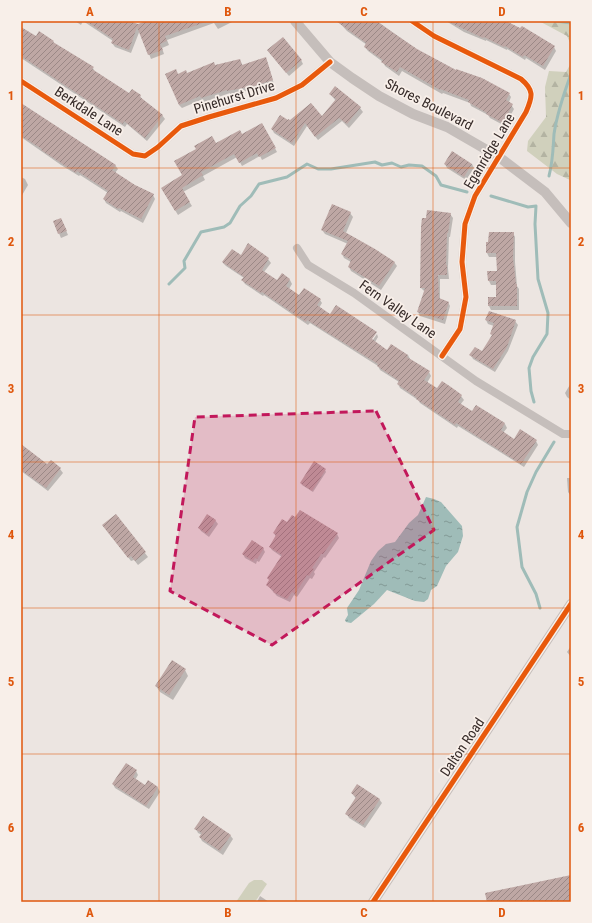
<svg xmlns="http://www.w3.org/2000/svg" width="592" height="923" font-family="'Roboto Condensed',sans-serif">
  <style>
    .forest { fill: url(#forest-firs) }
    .green { fill: #d0d0bc }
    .water { fill: url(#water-ripples) }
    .shadow { fill: #0003 }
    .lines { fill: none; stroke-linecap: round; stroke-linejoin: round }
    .stream { stroke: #9fbcb8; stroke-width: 3 }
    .building { fill: url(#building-hatch) }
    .minor { stroke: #c5bebb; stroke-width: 8 }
    .tertiary { stroke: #c5bebb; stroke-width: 10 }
    .cycleway-casing { stroke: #f8efe9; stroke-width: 8 }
    .cycleway { stroke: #e8590c; stroke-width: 5 }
    .marked { fill: #c2185b; fill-opacity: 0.2; stroke: #c2185b; stroke-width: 3; stroke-dasharray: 8 5; stroke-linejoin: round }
    .grid { fill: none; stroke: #df570d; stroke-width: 1; stroke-opacity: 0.55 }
    .labels { text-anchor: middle; stroke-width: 3.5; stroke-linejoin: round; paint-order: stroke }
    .street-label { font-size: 14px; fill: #362b29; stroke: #f8efe9 }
    .neatline { fill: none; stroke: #df570d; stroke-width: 1.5 }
    .grid-label { font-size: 13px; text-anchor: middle; font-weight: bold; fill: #df570d }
  </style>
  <defs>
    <pattern id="forest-firs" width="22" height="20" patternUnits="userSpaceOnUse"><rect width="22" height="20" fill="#d0d0bc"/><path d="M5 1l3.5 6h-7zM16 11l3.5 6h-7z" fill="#b3b3a2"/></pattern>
    <pattern id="water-ripples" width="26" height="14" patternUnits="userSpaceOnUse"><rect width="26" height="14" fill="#9fbcb8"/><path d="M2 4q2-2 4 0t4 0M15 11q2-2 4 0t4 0" fill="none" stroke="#829996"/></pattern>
    <pattern id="building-hatch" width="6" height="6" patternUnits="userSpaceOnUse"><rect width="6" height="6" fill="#bea7a4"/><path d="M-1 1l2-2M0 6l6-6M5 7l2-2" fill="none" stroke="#9b8886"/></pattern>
  </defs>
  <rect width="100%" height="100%" fill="#ece5e1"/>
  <g class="forest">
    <polygon points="539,21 571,21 571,45 567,36"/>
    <polygon points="571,63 571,179 570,180 557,174 527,151 528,141 546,117 545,87 549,71 566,72"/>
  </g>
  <polygon class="green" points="254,880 262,880 267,884 255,902 236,902 249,883"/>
  <polygon class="water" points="426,497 434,499 441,502 462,526 463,536 458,552 446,566 437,586 431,590 428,599 424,602 415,601 387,590 374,604 351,623 346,622 345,620 348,615 347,608 359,590 371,561 378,551 386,544 395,542 409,523 418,515"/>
  <g class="shadow">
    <polygon points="75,21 126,21 138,25 149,21 231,21 232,22 218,29 214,23 167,40 169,45 162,48 164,54 151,59 140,30 131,53 115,47 112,43 113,41 83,21 81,25"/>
    <polygon points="338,21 377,21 417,50 456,71 509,94 511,97 509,102 514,109 505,126 490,118 488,115 471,106 470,103 443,93 442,94 402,71 399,76 385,66 383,62 368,51 365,47 367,45 347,31"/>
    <polygon points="446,21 504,21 554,47 556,51 545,70 526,58 525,60 507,49 507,50 486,40 486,41 464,32"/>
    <polygon points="21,28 36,37 53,42 55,45 93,68 95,72 129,95 140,96 142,99 162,115 165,119 147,141 127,124 125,127 21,58"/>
    <polygon points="268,51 301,60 303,64 289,76"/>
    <polygon points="266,59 274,84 230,95 230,93 204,102 203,99 182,108 179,105 178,75 187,74 240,60 243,66"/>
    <polygon points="335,87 360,108 363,112 349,128 342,121 318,140 307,126 294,146 274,133 272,129 290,121 322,118 336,101 330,94"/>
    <polygon points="21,104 115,165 118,169 115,173 134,186 153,195 155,199 143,223 121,211 120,212 106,203 104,199 108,193 80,175 79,176 61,165 21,137"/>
    <polygon points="262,124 277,152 262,160 260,156 242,166 237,157 203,176 205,180 183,192 192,206 178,215 162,189 183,175 216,144 242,135"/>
    <polygon points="445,164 472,164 474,168 466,180 447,168"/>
    <polygon points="21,177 25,179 28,185 21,197"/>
    <polygon points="350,213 353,217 346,233 394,262 397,266 381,290 351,271 349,267 351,262 344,258 342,254 348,244 325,234 322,230"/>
    <polygon points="450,214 453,218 450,237 449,237 448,268 449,279 440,279 440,300 448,302 450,306 445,324 420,316 418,312 425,292 421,288"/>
    <polygon points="61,219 68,235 61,238 54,222"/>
    <polygon points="513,233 515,237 515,262 517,286 519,289 519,310 491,310 489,306 489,298 497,298 497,285 491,285 489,281 488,272 498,272 497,257 489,257 487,253"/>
    <polygon points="241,256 268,259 271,263 264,272 278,281 282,275 290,280 292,284 289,289 300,296 320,300 322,303 319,308 370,344 377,334 378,337 375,342 388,351 408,355 410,359 429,372 431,376 427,383 438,390 461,396 464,400 460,405 472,412 476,406 505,424 507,428 503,433 514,440 536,441 538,445 524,467 458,426 457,428 420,403 418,400 400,388 398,384 399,382 380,370 378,366 310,323 308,325 264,295 263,296 245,284 242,280 244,278 226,266 223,263"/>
    <polygon points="486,320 515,321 518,325 508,351 495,372 473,359 471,355 482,353 493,336 494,326 488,324"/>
    <polygon points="571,383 571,400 567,397 565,393"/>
    <polygon points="21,445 48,465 60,469 63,473 48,491 21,471"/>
    <polygon points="325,470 326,472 313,492 302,485 301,483"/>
    <polygon points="567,478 571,478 571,496 568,492"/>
    <polygon points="116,516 148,557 138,565 134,560 131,561 106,529"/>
    <polygon points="215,520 218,524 209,537 201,531 199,528"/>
    <polygon points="287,524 337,534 339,538 325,558 324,557 314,572 315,574 312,579 310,578 297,597 294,595 290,602 277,596 267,585 282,557 272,550 270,547 276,537 274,533"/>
    <polygon points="263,548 265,552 259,562 257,561 256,564 245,558 243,554"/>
    <polygon points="571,646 571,657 567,652"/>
    <polygon points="185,670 188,676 173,700 160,692 156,686"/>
    <polygon points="136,771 138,775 135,780 145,786 148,781 158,788 160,792 149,809 115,788 113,784"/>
    <polygon points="352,793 379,799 382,803 365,828 349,818 347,814 356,799"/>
    <polygon points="196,829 230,835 233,839 223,855 202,841 200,837 202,835 198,833"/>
    <polygon points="260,896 269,902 257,902"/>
  </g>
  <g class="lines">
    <g class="stream">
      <polyline points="556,21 571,23"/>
      <path d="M549 176C553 161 553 149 554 134 557 114 564 93 571 74"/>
      <polyline points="491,196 528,207 536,206 535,224 538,279 548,313 547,334 533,357 529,368 531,391 534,402"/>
      <polyline points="169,284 185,268 184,261 201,232 224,227 230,223 240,206 251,196 259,184 287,177 307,164 318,169 331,169 375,162 382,165 392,163 401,167 409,165 422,166 436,176 441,185 467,192"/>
      <polyline points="540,608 536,594 522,567 517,527 527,492 536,472 554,442"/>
    </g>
  </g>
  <g class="building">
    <polygon points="86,21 129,21 138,24 146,21 206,21 206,22 165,36 167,41 160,44 163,50 148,55 137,27 129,50 111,43 113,39"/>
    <polygon points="336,21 376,21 417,49 456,70 456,69 482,78 510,93 506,100 513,104 503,123 486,114 487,113 468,102 469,100 440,89 440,90 400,67 397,72 381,62 383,60 364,47 366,43"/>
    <polygon points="447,21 506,21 520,28 522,26 555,46 543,66 524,55 523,57 505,46 504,47 484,37 483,38"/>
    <polygon points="21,27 36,36 39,31 54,41 53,42 94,67 92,69 129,93 132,89 141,95 140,97 163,115 145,138 124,121 123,124 21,56"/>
    <polygon points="283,37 302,60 286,73 267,50"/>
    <polygon points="266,57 273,80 254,86 227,91 227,90 201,98 200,96 179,105 165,74 176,69 178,74 186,70 187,73 214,62 215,65 240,59 242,65"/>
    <polygon points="335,86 361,107 347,124 339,118 315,137 305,123 292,143 271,129 280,115 288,120 288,119 290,120 311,103 322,116 336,99 329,94"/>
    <polygon points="21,103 116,165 112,170 135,185 154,194 141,219 119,208 118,209 103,199 108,191 77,171 76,173 58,161 41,150 42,149 21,136"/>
    <polygon points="262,123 276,148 259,157 257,153 239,163 234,154 201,172 203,175 182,188 190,202 175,211 161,188 182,175 174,161 196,149 194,146 212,136 216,143 240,130 242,134"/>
    <polygon points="452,151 472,164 464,177 444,164"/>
    <polygon points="332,204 351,212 343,231 375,249 395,262 379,286 348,267 351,260 341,254 348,241 321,230"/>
    <polygon points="427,210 451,213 448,233 447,233 446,265 447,265 447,275 438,275 439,298 449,302 443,320 417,312 425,288 420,288 421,227 422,218 426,218"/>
    <polygon points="61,218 67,231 58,234 53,221"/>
    <polygon points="489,232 514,232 513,258 516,284 517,284 517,306 488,306 488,297 496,297 496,281 488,281 487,271 497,271 496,253 486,253 486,242 488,242"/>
    <polygon points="248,243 269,258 262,270 277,280 282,273 290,279 286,286 299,295 304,288 321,299 317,305 330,314 336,305 377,332 372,339 387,350 391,344 408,355 407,357 430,371 424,380 437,388 442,381 451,387 462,395 458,402 472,411 476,405 505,423 501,430 514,439 520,429 537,440 521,464 456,423 455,425 416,399 417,398 397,384 399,381 377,366 378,364 307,320 306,322 262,292 261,293 241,280 244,277 222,262 232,249 241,255"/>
    <polygon points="489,311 516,320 507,347 493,369 469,355 475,347 482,351 492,335 490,334 494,323 485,320"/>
    <polygon points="21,444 47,464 51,460 61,468 46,488 21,470"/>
    <polygon points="314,461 326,469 312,491 300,483"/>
    <polygon points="300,510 338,533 323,554 321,554 312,568 314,569 309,576 307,575 295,594 292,592 287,599 273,592 274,591 266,585 269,580 267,578 282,555 269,547 276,535 273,533 282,519 287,522 292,515 295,517"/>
    <polygon points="116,514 146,552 135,561 131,556 128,558 102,525"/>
    <polygon points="207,514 216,520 207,534 198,528"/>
    <polygon points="252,540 264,548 257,559 255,558 253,561 242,554"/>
    <polygon points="172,660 186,669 169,695 155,686"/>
    <polygon points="126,763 137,770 133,777 145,785 148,780 158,787 146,806 112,784"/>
    <polygon points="357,784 380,799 363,825 345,814 356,797 351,793"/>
    <polygon points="203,816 231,835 220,851 199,837 202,833 194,829"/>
    <polygon points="571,875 571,902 487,902 485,893"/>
  </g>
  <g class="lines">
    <g class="minor">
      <path d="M412 21 434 36 521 79C534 90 533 96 526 112L475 196 465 224 462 262 466 297 460 329 442 356"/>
      <polyline points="21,81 133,154 145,156 158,147 181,126 209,117 276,98 302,85 330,62"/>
      <polyline points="297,248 308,265 354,293 476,381 563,434 571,434"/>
    </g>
    <g class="tertiary">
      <polyline points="295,21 330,62 352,78 379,96 413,114 447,127 499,157 545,192 571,223"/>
      <polyline points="373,902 571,604"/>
    </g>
    <g class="cycleway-casing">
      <g id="cycleway">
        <path d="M412 21 434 36 521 79C534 90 533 96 526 112L475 196 465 224 462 262 466 297 460 329 442 356"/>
        <polyline points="21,81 133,154 145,156 158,147 181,126 209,117 276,98 302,85 330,62"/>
        <polyline points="373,902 571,604"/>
      </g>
    </g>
    <use href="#cycleway" class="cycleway"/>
  </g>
  <path class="marked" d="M376 411 434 530 272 645 170 591 195 417Z"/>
  <path class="grid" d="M159 21V902M296 21V902M433 21V902M21 168H571M21 315H571M21 462H571M21 608H571M21 754H571"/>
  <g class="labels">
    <g class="street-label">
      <text transform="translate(234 97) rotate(-17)" y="5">Pinehurst Drive</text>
      <text transform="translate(429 104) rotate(27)" y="5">Shores Boulevard</text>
      <text transform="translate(89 111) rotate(33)" y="5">Berkdale Lane</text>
      <text transform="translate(489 151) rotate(-59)" y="5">Eganridge Lane</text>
      <text transform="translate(398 309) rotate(35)" y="5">Fern Valley Lane</text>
      <text transform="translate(462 747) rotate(-56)" y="5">Dalton Road</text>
    </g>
  </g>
  <rect width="592" height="923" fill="none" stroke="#f8efe9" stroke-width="44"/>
  <rect x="22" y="22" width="548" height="879" class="neatline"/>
  <g class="grid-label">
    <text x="90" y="16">A</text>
    <text x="228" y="16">B</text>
    <text x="364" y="16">C</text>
    <text x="502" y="16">D</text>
    <text x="11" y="100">1</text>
    <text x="581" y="100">1</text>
    <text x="11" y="246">2</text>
    <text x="581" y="246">2</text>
    <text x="11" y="393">3</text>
    <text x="581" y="393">3</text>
    <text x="11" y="539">4</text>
    <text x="581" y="539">4</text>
    <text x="11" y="686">5</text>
    <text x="581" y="686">5</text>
    <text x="11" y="832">6</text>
    <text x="581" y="832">6</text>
    <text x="90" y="917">A</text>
    <text x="228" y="917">B</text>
    <text x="364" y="917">C</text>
    <text x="502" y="917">D</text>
  </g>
</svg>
